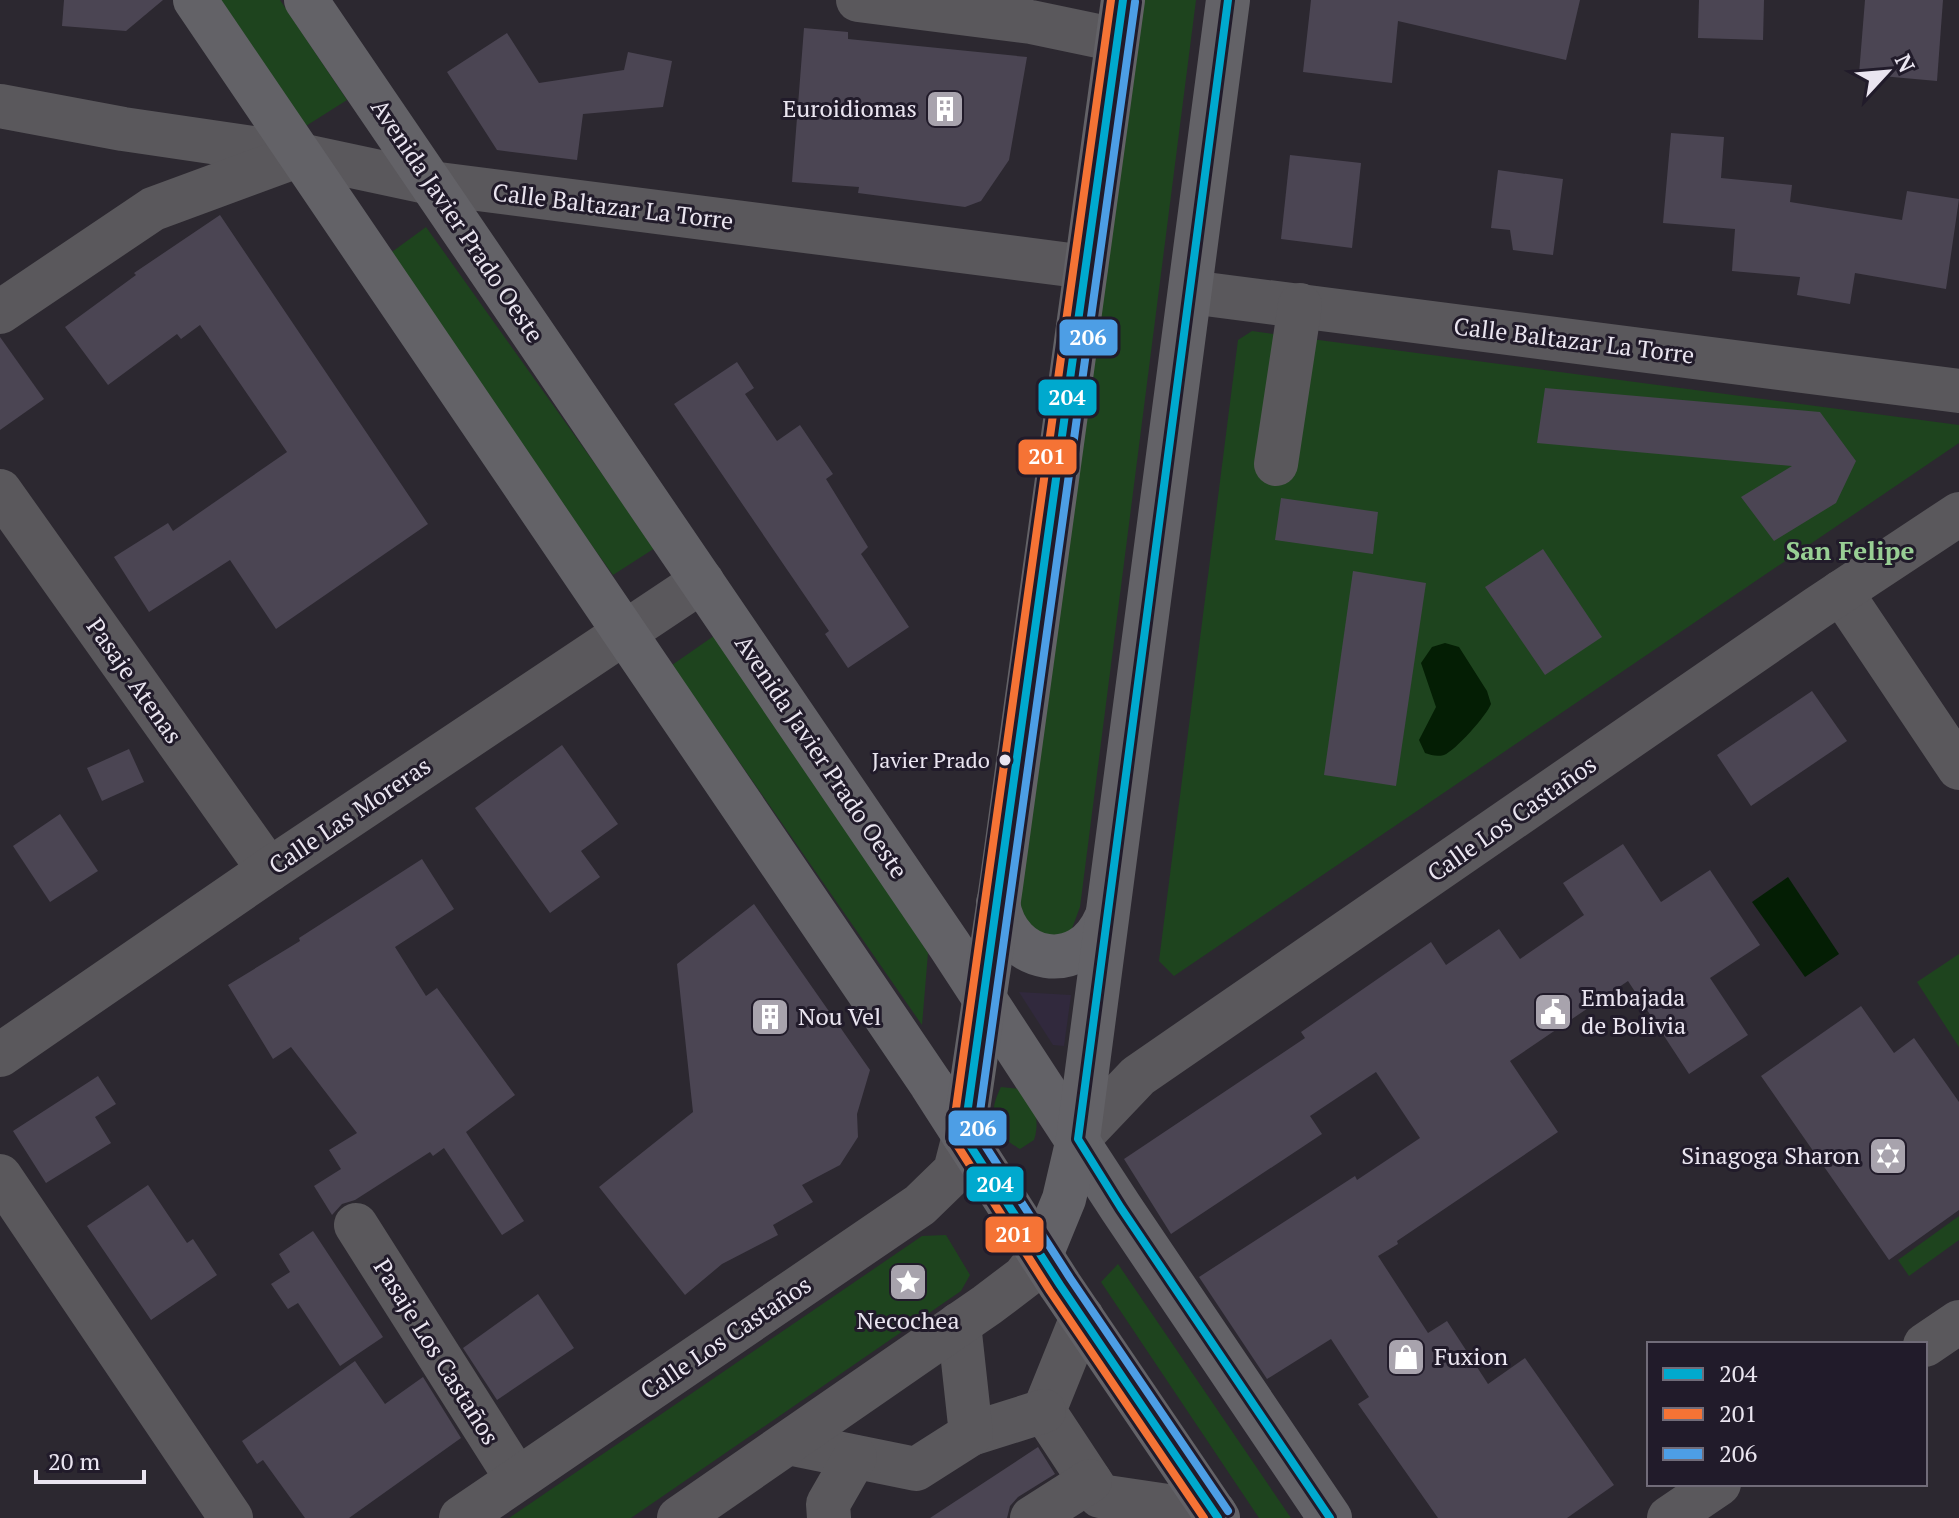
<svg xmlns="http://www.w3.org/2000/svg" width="1959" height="1518" font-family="'PT Serif',serif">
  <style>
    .built { fill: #31293d }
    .green { fill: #1e441e }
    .water { fill: #041e04 }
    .building { fill: #4b4553 }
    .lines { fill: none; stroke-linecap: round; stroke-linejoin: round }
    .minor { stroke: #5a585c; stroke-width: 44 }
    .major { stroke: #636267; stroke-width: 44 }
    .bus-1-casing { stroke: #211b2a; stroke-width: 14 }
    .bus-2-casing { stroke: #211b2a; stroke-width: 14 }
    .bus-3-casing { stroke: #211b2a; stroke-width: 14 }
    .bus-1 { stroke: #00a9ce; stroke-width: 8 }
    .bus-2 { stroke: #f57335; stroke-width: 8 }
    .bus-3 { stroke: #4d9ee5; stroke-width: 8 }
    .bus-dot { fill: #eae5f0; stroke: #211b2a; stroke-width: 3 }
    .labels { text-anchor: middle; stroke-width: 6; stroke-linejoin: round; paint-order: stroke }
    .bus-label { font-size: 22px; fill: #eae5f0; stroke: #211b2a; text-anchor: end }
    .poi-label { font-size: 24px; fill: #eae5f0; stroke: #211b2a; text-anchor: start }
    .street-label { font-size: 24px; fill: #eae5f0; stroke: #211b2a }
    .neighbourhood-label { font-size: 26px; font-weight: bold; fill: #98cf94; stroke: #211b2a }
    .line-badge { stroke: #211b2a; stroke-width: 3 }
    .badge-label { font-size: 22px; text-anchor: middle; font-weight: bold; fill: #fff }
  </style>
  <rect width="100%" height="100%" fill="#2c2830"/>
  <polygon class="built" points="1019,992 1071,995 1064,1046 1053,1045"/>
  <g class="green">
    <polygon points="221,0 280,0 347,100 306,126"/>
    <polygon points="1144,0 1196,0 1080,907 1071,931 1047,942 1026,931 1019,908"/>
    <polygon points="426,227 655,548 613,575 385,257"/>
    <polygon points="1252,331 1959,425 1959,443 1174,976 1159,961 1238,340"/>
    <polygon points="721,631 928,953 922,1025 672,665"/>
    <polygon points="1959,954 1959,1047 1917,982"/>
    <path d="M1001 1087 1020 1089C1033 1105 1041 1118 1034 1140L1020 1149C993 1134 986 1117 1001 1087Z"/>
    <polygon points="1959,1216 1959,1240 1909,1276 1898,1260"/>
    <polygon points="946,1235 970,1275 961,1291 631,1518 509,1518 922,1236"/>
    <polygon points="1118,1264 1291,1518 1259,1518 1101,1282"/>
  </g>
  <g class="water">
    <path d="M1445 643 1459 647 1487 691 1491 704C1487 715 1455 751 1444 755 1437 757 1431 755 1425 753L1419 740 1436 707 1421 663 1432 647Z"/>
    <polygon points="1788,877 1839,954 1805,977 1752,902"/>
  </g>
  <g class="building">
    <polygon points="64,0 163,0 126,31 62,26"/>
    <polygon points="1311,0 1580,0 1566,60 1398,21 1392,83 1303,72"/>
    <polygon points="1699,0 1764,0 1763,40 1698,38"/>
    <polygon points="1865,0 1943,0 1937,81 1859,74"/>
    <polygon points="804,28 848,32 848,39 1027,57 1009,160 981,201 965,207 858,193 859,187 792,182"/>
    <polygon points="507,33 539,83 624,70 628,52 672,61 663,107 583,114 577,160 497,150 447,72"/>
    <polygon points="1671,133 1724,137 1721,178 1792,185 1790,202 1902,220 1907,191 1959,199 1946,289 1855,273 1850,304 1797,295 1800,277 1732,271 1735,229 1663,223"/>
    <polygon points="1290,155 1361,163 1352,248 1281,239"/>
    <polygon points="1498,170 1563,179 1553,255 1513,250 1510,230 1491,228"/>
    <polygon points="220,215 428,524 276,629 230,560 149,612 114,557 168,523 173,531 287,452 200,325 181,339 177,334 108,385 65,327 136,275 134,273"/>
    <polygon points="0,337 44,399 0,430"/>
    <polygon points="737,362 754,388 745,394 777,441 800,425 833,474 826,479 868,547 861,554 909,627 848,668 825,634 829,631 674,404"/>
    <polygon points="1545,388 1820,412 1856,461 1836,503 1774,541 1741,497 1792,466 1537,443"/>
    <polygon points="1281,498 1378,512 1373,554 1275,540"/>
    <polygon points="1543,549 1602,637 1545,675 1485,587"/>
    <polygon points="1353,571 1426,583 1396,786 1324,775"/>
    <polygon points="1812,691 1847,741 1751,806 1717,755"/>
    <polygon points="562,745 618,824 581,851 600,877 550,913 475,808"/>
    <polygon points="129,749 144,782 102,801 87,768"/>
    <polygon points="60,814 98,871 50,902 13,846"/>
    <polygon points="1623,844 1661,902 1710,870 1760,945 1710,978 1748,1035 1689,1074 1628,981 1510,1061 1558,1132 1397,1241 1398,1244 1378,1256 1428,1333 1447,1321 1488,1384 1525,1358 1614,1485 1567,1518 1438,1518 1358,1404 1369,1397 1331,1339 1267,1379 1199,1277 1355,1176 1357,1180 1420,1138 1376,1072 1310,1116 1322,1134 1171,1234 1124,1159 1305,1038 1301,1032 1431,942 1446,965 1499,929 1520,959 1584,915 1563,883"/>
    <polygon points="422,859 454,909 395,947 426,996 437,988 515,1095 466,1132 524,1221 502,1235 444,1148 433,1156 430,1152 355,1200 342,1204 332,1215 314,1186 341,1169 329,1150 357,1133 291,1047 273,1059 228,985 300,941 299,938"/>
    <polygon points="754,904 870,1070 857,1114 858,1137 840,1165 802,1185 813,1202 773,1225 778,1235 722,1264 685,1295 599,1187 693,1112 677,964"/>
    <polygon points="1861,1006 1894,1053 1914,1038 1959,1102 1959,1210 1889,1260 1761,1076"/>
    <polygon points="98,1076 116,1104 95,1117 111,1143 46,1183 13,1131"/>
    <polygon points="148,1185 187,1243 193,1239 217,1275 151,1320 87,1226"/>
    <polygon points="313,1231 383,1337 340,1366 298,1303 288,1309 271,1284 290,1272 279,1254"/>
    <polygon points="538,1294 574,1348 497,1400 463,1348"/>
    <polygon points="355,1361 385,1404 423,1377 461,1438 349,1518 305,1518 263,1460 257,1464 242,1441"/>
    <polygon points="1038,1447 1055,1474 1018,1497 1010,1506 1007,1518 930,1518"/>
  </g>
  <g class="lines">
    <g class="minor">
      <polyline points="858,0 1031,22 1117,40"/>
      <polyline points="0,106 123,129 300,155 431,183 1086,267"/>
      <polyline points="1190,292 1959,391"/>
      <polyline points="0,312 153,209 294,157"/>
      <polyline points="1276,464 1300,305"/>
      <polyline points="0,491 269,870"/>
      <polyline points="1841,592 1959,768"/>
      <polyline points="0,1055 269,870 702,581"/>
      <polyline points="1078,1139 1138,1076 1817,608 1959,514"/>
      <polyline points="0,1176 231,1518"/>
      <polyline points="356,1225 517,1479"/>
      <polyline points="1082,1317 1044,1411 1100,1496 1215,1513"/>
      <polyline points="1925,1345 1959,1322"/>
      <polyline points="971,1434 1044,1411"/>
      <polyline points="788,1443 916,1469 971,1434 959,1324"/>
      <polyline points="461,1518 920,1205 955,1171 964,1136"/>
      <polyline points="679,1518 987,1305 1024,1277 1041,1255"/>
      <polyline points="829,1518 828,1504 855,1457"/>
      <polyline points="1032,1518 1090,1481"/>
      <polyline points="1669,1518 1719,1484"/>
    </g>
    <g class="major">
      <polyline points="195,0 931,1084 1060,1285 1218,1518"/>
      <polyline points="306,0 950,946 1121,1208 1330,1518"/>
      <path d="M998 903C1008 965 1081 977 1106 918"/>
      <polyline points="964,1136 1001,886 1123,0"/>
      <polyline points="1041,1255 1064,1199 1078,1139 1228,0"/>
    </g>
    <g class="bus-1-casing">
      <g id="bus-1">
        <polyline points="1123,0 964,1136 1060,1285 1218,1518"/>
        <polyline points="1228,0 1078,1139 1121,1208 1330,1518"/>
      </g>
    </g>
    <g class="bus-2-casing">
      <polyline id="bus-2" points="1111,0 952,1137 1050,1291 1204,1518"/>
    </g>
    <g class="bus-3-casing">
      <polyline id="bus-3" points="1135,2 977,1133 1070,1278 1228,1511"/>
    </g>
    <use href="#bus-1" class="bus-1"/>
    <use href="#bus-2" class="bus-2"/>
    <use href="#bus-3" class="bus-3"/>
  </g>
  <defs>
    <g id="building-square" transform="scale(2)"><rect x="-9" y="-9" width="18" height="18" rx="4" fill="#a8a3ad" stroke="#211b2a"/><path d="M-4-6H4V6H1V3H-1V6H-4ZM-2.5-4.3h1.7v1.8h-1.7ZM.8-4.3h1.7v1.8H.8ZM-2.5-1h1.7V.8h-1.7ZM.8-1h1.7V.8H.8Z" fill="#fff"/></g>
    <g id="civic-square" transform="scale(2)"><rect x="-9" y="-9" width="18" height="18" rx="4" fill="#a8a3ad" stroke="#211b2a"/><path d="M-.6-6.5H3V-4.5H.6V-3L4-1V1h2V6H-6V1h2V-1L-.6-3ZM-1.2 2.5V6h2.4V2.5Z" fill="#fff"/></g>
    <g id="synagogue-square" transform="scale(2)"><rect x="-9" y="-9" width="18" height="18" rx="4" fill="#a8a3ad" stroke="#211b2a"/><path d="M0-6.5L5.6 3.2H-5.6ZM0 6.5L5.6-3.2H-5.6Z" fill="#fff"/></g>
    <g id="sight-square" transform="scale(2)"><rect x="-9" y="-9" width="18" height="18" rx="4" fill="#a8a3ad" stroke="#211b2a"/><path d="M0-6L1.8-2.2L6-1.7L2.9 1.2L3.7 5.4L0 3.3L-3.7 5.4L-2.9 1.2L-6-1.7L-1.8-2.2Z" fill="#fff"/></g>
    <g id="shop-square" transform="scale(2)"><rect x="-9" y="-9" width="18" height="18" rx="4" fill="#a8a3ad" stroke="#211b2a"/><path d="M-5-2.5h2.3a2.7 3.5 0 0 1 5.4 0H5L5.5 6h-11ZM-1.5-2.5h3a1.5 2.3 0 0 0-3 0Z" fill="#fff"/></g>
  </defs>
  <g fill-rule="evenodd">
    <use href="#building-square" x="945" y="109"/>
    <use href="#civic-square" x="1553" y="1012"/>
    <use href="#building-square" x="770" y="1017"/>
    <use href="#synagogue-square" x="1888" y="1156"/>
    <use href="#sight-square" x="908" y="1282"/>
    <use href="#shop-square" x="1406" y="1357"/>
  </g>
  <circle class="bus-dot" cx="1005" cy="760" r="7"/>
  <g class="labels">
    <g class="bus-label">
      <text x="990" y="768">Javier Prado</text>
    </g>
    <g class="poi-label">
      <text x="917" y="117" text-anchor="end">Euroidiomas</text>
      <text x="1581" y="1006">Embajada<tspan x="1581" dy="28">de Bolivia</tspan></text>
      <text x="798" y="1025">Nou Vel</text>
      <text x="1860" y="1164" text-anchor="end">Sinagoga Sharon</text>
      <text x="908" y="1329" text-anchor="middle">Necochea</text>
      <text x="1434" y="1365">Fuxion</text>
    </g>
    <g class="street-label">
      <text transform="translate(613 207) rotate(7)" y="8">Calle Baltazar La Torre</text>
      <text transform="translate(457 221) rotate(56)" y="8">Avenida Javier Prado Oeste</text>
      <text transform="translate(1574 341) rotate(7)" y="8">Calle Baltazar La Torre</text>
      <text transform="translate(134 681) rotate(55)" y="8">Pasaje Atenas</text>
      <text transform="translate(821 757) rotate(56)" y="8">Avenida Javier Prado Oeste</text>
      <text transform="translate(350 816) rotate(-34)" y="8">Calle Las Moreras</text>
      <text transform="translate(1512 819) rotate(-35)" y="8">Calle Los Castaños</text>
      <text transform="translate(726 1338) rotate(-34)" y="8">Calle Los Castaños</text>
      <text transform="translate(436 1352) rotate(58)" y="8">Pasaje Los Castaños</text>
    </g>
    <g class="neighbourhood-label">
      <text x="1850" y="560">San Felipe</text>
    </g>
  </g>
  <g class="line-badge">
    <rect x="1058" y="318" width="61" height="39" rx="8" fill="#4d9ee5"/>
    <rect x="1037" y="378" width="61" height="39" rx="8" fill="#00a9ce"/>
    <rect x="1017" y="438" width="61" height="38" rx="8" fill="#f57335"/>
    <rect x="947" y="1109" width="61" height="38" rx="8" fill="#4d9ee5"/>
    <rect x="965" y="1165" width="60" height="38" rx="8" fill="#00a9ce"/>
    <rect x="984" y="1215" width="61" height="39" rx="8" fill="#f57335"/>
  </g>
  <g class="badge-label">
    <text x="1088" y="345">206</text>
    <text x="1067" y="405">204</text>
    <text x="1047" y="464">201</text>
    <text x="978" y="1136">206</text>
    <text x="995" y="1192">204</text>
    <text x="1014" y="1242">201</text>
  </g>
  <rect x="1647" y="1342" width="280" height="144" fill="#211b2a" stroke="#716c79" stroke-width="2"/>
  <rect x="1663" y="1368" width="40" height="12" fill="#00a9ce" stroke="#716c79" stroke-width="2"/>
  <text x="1719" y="1382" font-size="24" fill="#eae5f0">204</text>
  <rect x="1663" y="1408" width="40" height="12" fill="#f57335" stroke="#716c79" stroke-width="2"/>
  <text x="1719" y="1422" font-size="24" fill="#eae5f0">201</text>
  <rect x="1663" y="1448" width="40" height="12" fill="#4d9ee5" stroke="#716c79" stroke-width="2"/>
  <text x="1719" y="1462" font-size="24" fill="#eae5f0">206</text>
  <g transform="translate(1887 72) rotate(64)" stroke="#211b2a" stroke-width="6" paint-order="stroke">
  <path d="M0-6L14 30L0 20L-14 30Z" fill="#eae5f0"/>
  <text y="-12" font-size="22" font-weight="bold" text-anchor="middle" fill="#eae5f0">N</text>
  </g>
  <path d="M36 1470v12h108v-12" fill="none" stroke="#eae5f0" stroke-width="4"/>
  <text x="48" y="1470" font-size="24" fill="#eae5f0" stroke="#211b2a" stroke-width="6" paint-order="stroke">20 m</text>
</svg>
